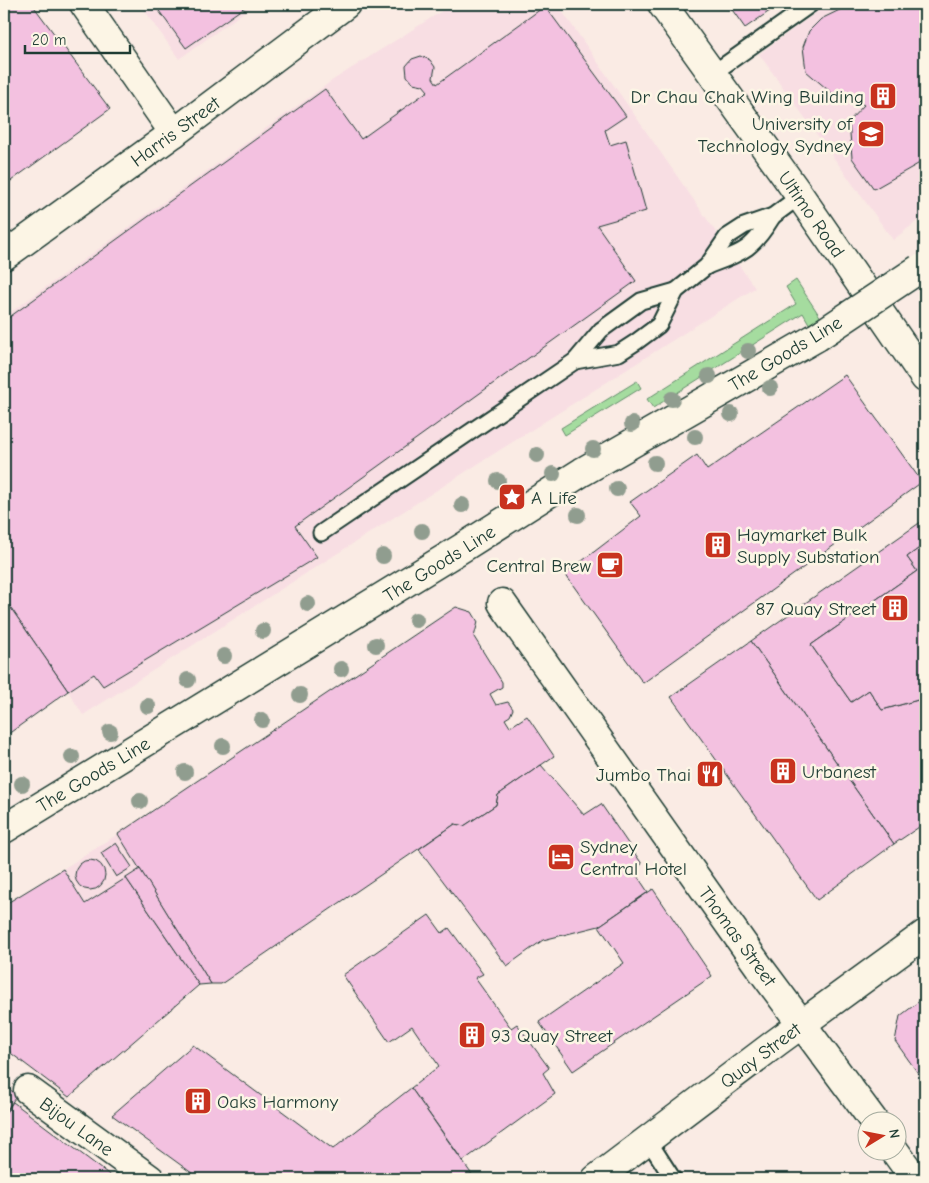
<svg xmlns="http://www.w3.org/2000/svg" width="929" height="1183" font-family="'Comic Neue',sans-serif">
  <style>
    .built { fill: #f8dee3 }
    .green { fill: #a5dc9f; stroke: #628c6a }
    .building { fill: #f3c1e0; stroke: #1f3d34 }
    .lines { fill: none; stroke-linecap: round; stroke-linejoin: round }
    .lane-casing { stroke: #1f3d34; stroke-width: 19 }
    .street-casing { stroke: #1f3d34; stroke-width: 31 }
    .secondary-casing { stroke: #1f3d34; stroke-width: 31 }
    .primary-casing { stroke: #1f3d34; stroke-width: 31 }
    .lane { stroke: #fcf5e5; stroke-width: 15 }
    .street { stroke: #fcf5e5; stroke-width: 28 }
    .secondary { stroke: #fcf5e5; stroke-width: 28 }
    .primary { stroke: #fcf5e5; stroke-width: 28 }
    .street-bridge-casing { stroke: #1f3d34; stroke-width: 31; stroke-linecap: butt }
    .street-bridge { stroke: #fcf5e5; stroke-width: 28 }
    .tree { fill: #909d8f }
    .labels { text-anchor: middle; stroke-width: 5; stroke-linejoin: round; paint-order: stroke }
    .poi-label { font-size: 19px; fill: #1f3d34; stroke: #fcf5e5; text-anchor: start }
    .street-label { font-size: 19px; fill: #1f3d34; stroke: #fcf5e5 }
  </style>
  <rect width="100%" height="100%" fill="#faebe4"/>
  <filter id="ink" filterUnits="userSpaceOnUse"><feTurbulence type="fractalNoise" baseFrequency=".02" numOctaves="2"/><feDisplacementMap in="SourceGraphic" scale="10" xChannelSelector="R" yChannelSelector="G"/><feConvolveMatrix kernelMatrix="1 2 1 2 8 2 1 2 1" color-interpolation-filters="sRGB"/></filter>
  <g filter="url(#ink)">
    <g class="built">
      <polygon points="140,4 255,4 179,59"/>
      <polygon points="453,4 553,4 560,8 755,288 83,715 68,691 4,737 4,317 333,80"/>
      <polygon points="828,4 925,4 925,215 893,240 759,54"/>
      <polygon points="118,834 140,869 85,904 63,869"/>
    </g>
    <g class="green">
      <polygon points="796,280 823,321 812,329 803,313 653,408 647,399 796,304 786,287"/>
      <polygon points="637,381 641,388 565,435 561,428"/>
    </g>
    <g class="building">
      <polygon points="4,4 32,4 110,109 4,186"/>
      <polygon points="154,4 249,4 186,48"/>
      <polygon points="728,4 780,4 745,28"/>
      <polygon points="852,4 925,4 925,160 874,189 852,158 849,121 864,105 848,96 834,95 806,71 803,47 809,31 821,19"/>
      <polygon points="545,6 626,116 605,130 610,145 626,140 646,211 597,225 636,281 295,526 317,557 103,686 94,674 68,691 4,598 4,321 325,89 361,139 428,91 423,85 413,83 407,76 406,66 412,59 421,56 430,60 435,67 433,78 437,84"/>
      <polygon points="845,375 922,482 643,683 565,574 641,516 630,502 697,455 707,470"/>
      <polygon points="925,519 925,544 907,557 917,571 811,645 851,702 869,690 882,710 925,698 925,823 894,844 751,641"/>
      <polygon points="925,544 925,698 882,710 869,690 851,702 811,645 917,571 907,557"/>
      <polygon points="4,598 68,691 4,737"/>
      <polygon points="456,607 472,612 478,622 474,637 502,682 502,687 490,694 496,705 508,702 513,709 510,716 505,719 510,727 527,716 554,756 498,795 496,805 464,826 455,824 221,984 211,984 118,834"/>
      <polygon points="751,641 894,844 817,900 671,697"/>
      <polygon points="541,765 584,815 601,804 642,864 634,871 648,892 599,926 543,940 507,966 419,849 455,824 464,826 496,805 498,795"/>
      <polygon points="116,843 132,867 116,877 101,853"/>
      <circle cx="90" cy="875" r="15"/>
      <polygon points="63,869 85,904 126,878 199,985 69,1097 4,1048 4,905"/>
      <polygon points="140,869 211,984 199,985 126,878"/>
      <polygon points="653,889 712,976 573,1071 539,1022 624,963 599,926"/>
      <polygon points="429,915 442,933 449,928 483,974 475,978 511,1028 517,1024 549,1068 543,1073 555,1094 463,1161 411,1088 439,1066 412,1026 389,1042 343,975"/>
      <polygon points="925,997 925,1083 895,1041 900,1016"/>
      <polygon points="193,1045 333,1149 411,1088 475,1179 200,1179 112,1115"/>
      <polygon points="4,1085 17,1095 4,1114"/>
      <polygon points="13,1102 115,1179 4,1179 4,1115"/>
    </g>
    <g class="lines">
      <g class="lane-casing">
        <g id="lane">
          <polyline points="712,74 811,4"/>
          <path d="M707 266C744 252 752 250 773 216"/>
          <polyline points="575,361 619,353 636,342 659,325 676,291 707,266 727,237 744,226 773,216 800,196"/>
          <polyline points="321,533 575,361 601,330 641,301 676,291"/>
          <polyline points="648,1140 673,1179"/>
        </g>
      </g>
      <g class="street-casing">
        <g id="street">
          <polyline points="84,4 174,133"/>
          <polyline points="502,603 760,968 873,1120"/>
          <polyline points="4,829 462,548 582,472 817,337"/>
          <polyline points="28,1090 150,1179"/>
          <polyline points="894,1150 915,1179"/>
          <polyline points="596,1179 777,1042 925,934"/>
        </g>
      </g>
      <g class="secondary-casing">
        <polyline id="secondary" points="662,4 800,196 925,378"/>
      </g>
      <g class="primary-casing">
        <polyline id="primary" points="4,256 174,133 346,4"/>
      </g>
      <use href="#lane" class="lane"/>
      <use href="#street" class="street"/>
      <use href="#secondary" class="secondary"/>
      <use href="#primary" class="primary"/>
      <g class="street-bridge-casing">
        <polyline id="street-bridge" points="817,337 919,269"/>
      </g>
      <use href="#street-bridge" class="street-bridge"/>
    </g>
    <g class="tree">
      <circle cx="748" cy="351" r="8"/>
      <circle cx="709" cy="376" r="8"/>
      <circle cx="770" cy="388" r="8"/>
      <circle cx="672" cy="399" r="8"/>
      <circle cx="731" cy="414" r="8"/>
      <circle cx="632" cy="424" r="8"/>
      <circle cx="695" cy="437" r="8"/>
      <circle cx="593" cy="449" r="8"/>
      <circle cx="537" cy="455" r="8"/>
      <circle cx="655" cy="463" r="8"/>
      <circle cx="553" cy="474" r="8"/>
      <circle cx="498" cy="481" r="8"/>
      <circle cx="617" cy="489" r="8"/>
      <circle cx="462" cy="505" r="8"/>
      <circle cx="578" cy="515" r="8"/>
      <circle cx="422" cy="531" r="8"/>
      <circle cx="383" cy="556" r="8"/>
      <circle cx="308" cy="604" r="8"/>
      <circle cx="416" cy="620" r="8"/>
      <circle cx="263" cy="631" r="8"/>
      <circle cx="376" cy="645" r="8"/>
      <circle cx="224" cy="656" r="8"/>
      <circle cx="341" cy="669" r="8"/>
      <circle cx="188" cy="680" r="8"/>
      <circle cx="300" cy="695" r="8"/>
      <circle cx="148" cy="706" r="8"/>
      <circle cx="262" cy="720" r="8"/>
      <circle cx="110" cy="732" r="8"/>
      <circle cx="223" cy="746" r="8"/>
      <circle cx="72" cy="757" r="8"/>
      <circle cx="185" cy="772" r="8"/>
      <circle cx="22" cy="784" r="8"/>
      <circle cx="140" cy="801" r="8"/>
    </g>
  </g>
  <defs>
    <g id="building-square" transform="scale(1.4375)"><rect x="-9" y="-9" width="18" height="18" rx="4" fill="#c8321e" stroke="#fcf5e5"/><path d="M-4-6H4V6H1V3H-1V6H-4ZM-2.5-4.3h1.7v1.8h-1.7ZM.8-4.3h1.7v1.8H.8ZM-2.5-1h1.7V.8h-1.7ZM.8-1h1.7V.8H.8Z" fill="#fff"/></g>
    <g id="university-square" transform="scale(1.4375)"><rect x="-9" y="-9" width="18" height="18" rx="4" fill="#c8321e" stroke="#fcf5e5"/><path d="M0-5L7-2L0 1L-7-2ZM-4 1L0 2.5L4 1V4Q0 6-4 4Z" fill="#fff"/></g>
    <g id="sight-square" transform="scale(1.4375)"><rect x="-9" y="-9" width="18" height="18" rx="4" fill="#c8321e" stroke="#fcf5e5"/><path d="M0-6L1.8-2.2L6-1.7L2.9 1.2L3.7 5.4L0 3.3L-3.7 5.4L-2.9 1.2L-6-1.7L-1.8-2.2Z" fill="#fff"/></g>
    <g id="cafe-square" transform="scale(1.4375)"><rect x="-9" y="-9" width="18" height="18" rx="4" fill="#c8321e" stroke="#fcf5e5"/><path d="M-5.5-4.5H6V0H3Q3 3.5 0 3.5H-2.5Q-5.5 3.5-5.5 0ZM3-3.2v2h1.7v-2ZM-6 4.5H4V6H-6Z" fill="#fff"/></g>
    <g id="restaurant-square" transform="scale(1.4375)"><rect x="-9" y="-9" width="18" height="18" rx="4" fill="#c8321e" stroke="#fcf5e5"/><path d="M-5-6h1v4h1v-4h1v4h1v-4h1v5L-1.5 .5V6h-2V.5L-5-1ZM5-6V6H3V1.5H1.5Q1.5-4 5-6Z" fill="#fff"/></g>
    <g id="hotel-square" transform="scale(1.4375)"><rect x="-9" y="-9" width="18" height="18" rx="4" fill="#c8321e" stroke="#fcf5e5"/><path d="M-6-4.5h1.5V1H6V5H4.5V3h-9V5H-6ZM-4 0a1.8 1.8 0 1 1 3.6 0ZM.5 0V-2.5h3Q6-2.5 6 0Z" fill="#fff"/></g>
  </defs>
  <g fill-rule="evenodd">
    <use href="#building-square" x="883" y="96"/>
    <use href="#university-square" x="871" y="134"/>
    <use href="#sight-square" x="512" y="497"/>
    <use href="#building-square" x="718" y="545"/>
    <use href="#cafe-square" x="610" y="565"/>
    <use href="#building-square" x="895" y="608"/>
    <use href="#building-square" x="783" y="771"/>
    <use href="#restaurant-square" x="710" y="774"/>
    <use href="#hotel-square" x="561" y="857"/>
    <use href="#building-square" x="472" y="1035"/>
    <use href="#building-square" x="198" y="1101"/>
  </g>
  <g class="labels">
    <g class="poi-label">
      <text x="864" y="103" text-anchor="end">Dr Chau Chak Wing Building</text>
      <text x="852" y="130" text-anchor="end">University of<tspan x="852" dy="22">Technology Sydney</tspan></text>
      <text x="531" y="504">A Life</text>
      <text x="737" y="541">Haymarket Bulk<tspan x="737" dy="22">Supply Substation</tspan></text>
      <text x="591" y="572" text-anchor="end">Central Brew</text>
      <text x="876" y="615" text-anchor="end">87 Quay Street</text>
      <text x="802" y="778">Urbanest</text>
      <text x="691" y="781" text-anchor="end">Jumbo Thai</text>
      <text x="580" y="853">Sydney<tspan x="580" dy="22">Central Hotel</tspan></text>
      <text x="491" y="1042">93 Quay Street</text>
      <text x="217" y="1108">Oaks Harmony</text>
    </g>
    <g class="street-label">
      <text transform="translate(175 131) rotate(-36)" y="7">Harris Street</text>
      <text transform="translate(812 214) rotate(55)" y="7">Ultimo Road</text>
      <text transform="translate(785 353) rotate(-31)" y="7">The Goods Line</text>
      <text transform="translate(439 563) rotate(-32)" y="7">The Goods Line</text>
      <text transform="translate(93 774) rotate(-31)" y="7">The Goods Line</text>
      <text transform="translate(738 936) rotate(54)" y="7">Thomas Street</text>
      <text transform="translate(760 1055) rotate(-37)" y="7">Quay Street</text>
      <text transform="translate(77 1126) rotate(36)" y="7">Bijou Lane</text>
    </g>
  </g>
  <rect width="929" height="1183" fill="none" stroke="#fcf5e5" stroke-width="20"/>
  <rect x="10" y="10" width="909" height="1163" fill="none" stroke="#1f3d34" stroke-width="2" filter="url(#ink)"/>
  <g transform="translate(882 1136) rotate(80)"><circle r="24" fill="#fcf5e5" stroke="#a4ab9e"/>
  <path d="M0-4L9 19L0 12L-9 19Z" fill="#c8321e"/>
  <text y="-8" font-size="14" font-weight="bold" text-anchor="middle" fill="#1f3d34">N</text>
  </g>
  <path d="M25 45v8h105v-8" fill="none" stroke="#1f3d34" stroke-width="2.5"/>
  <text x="32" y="45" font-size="15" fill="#1f3d34" stroke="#fcf5e5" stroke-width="4" paint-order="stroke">20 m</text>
</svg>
